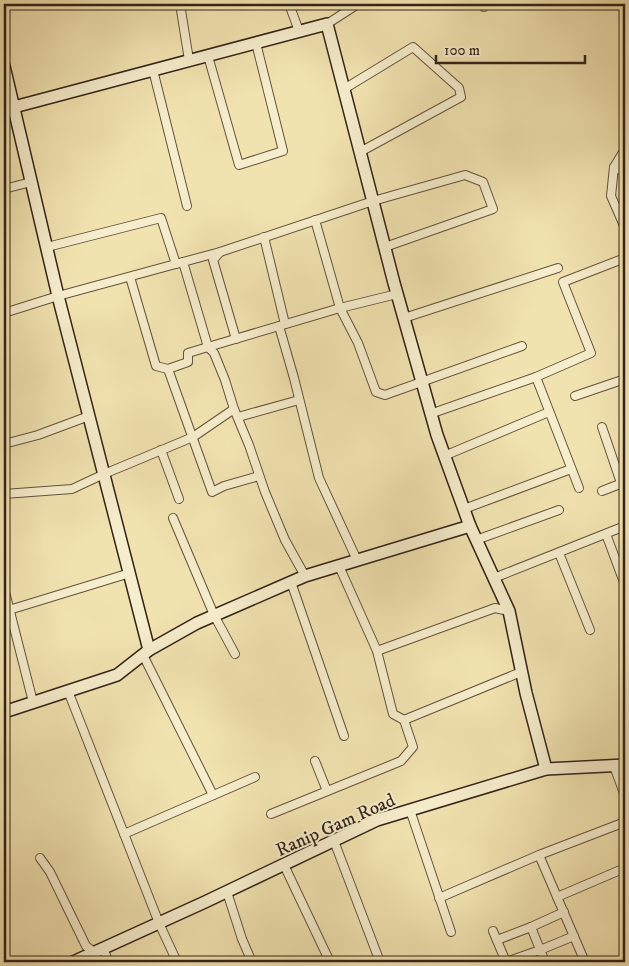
<svg xmlns="http://www.w3.org/2000/svg" width="629" height="966" font-family="'IM FELL DW Pica',serif">
  <style>
    .lines { fill: none; stroke-linecap: round; stroke-linejoin: round }
    .street-casing { stroke: #62533e; stroke-width: 10 }
    .secondary-casing { stroke: #322318; stroke-width: 14 }
    .street { stroke: #f6edcc; stroke-width: 8 }
    .secondary { stroke: #f6edcc; stroke-width: 11 }
    .labels { text-anchor: middle; stroke-width: 4; stroke-linejoin: round; paint-order: stroke }
    .street-label { font-size: 19px; fill: #322318; stroke: #f6edcc }
  </style>
  <rect width="100%" height="100%" fill="#f1e3b0"/>
  <filter id="stains"><feTurbulence type="fractalNoise" baseFrequency=".004" numOctaves="4"/><feColorMatrix values="0 0 0 0 .2 0 0 0 0 .09 0 0 0 0 .02 0 0 0 .5 -.17"/></filter>
  <radialGradient id="worn" r=".72"><stop offset=".6" stop-color="#630" stop-opacity="0"/><stop offset="1" stop-color="#630" stop-opacity=".3"/></radialGradient>
  <g class="lines">
    <g class="street-casing">
      <g id="street">
        <polyline points="180,4 189,60"/>
        <polyline points="289,4 299,31"/>
        <polyline points="480,4 484,7"/>
        <polyline points="327,24 358,4"/>
        <polyline points="208,56 239,165 283,151 256,43"/>
        <polyline points="153,70 187,206"/>
        <polyline points="344,89 413,47 459,88 461,97 360,152"/>
        <polyline points="625,149 614,167 611,196 625,228"/>
        <polyline points="614,167 625,172"/>
        <polyline points="4,189 31,182"/>
        <polyline points="315,220 340,308 358,343 376,392 385,395 522,346"/>
        <polyline points="264,237 285,324"/>
        <polyline points="47,247 161,218 176,264"/>
        <polyline points="220,252 213,260 236,339"/>
        <polyline points="183,262 208,347 214,353 225,380 234,409 249,445 265,492 285,540 305,576"/>
        <polyline points="130,277 156,366 168,369 188,362 188,353 208,347 340,308 397,294"/>
        <polyline points="4,313 58,296 220,252 373,201 465,175 483,182 493,209 385,247"/>
        <polyline points="404,318 558,268"/>
        <polyline points="279,326 294,378 319,478 357,560"/>
        <polyline points="168,369 212,492 224,486 259,476"/>
        <polyline points="536,377 579,488"/>
        <polyline points="575,396 625,379"/>
        <polyline points="430,414 536,377 591,353 563,282 625,258"/>
        <polyline points="238,417 299,400"/>
        <polyline points="602,427 621,483"/>
        <polyline points="4,444 38,435 89,416"/>
        <polyline points="161,450 179,499"/>
        <polyline points="444,456 549,412"/>
        <polyline points="602,491 625,482"/>
        <polyline points="4,494 72,489 104,474 193,437 234,409"/>
        <polyline points="464,509 571,469"/>
        <polyline points="173,518 214,615 235,654"/>
        <polyline points="606,534 625,585"/>
        <polyline points="476,540 559,510"/>
        <polyline points="559,553 590,630"/>
        <polyline points="494,578 625,526"/>
        <polyline points="291,582 344,736"/>
        <polyline points="4,588 33,702"/>
        <polyline points="9,610 130,573"/>
        <polyline points="377,651 495,608 509,611"/>
        <polyline points="143,655 213,795"/>
        <polyline points="68,691 159,923 177,962"/>
        <polyline points="404,720 521,672"/>
        <polyline points="315,761 327,791"/>
        <polyline points="614,766 625,796"/>
        <polyline points="410,810 451,932"/>
        <polyline points="271,814 401,761 413,747 404,720 393,714 377,651 339,566"/>
        <polyline points="124,834 255,777"/>
        <polyline points="334,841 380,962"/>
        <polyline points="539,855 585,962"/>
        <polyline points="40,858 50,872 86,946 95,953"/>
        <polyline points="284,865 330,962"/>
        <polyline points="227,892 242,939 252,962"/>
        <polyline points="557,897 625,868"/>
        <polyline points="439,898 539,855 625,822"/>
        <polyline points="531,927 545,962"/>
        <polyline points="493,931 506,962"/>
        <polyline points="497,940 531,927 564,912"/>
        <polyline points="103,949 109,962"/>
        <polyline points="506,962 540,950 574,936"/>
      </g>
    </g>
    <g class="secondary-casing">
      <g id="secondary">
        <polyline points="623,4 625,6"/>
        <polyline points="4,66 58,296 149,650"/>
        <polyline points="4,111 14,107 327,24 394,283 437,435 470,526 509,611 526,693 546,769"/>
        <polyline points="4,712 117,675 149,650 197,623 305,576 470,526"/>
        <polyline points="4,959 4,962"/>
        <polyline points="73,962 205,902 377,820 546,769 625,765"/>
      </g>
    </g>
    <use href="#street" class="street"/>
    <use href="#secondary" class="secondary"/>
  </g>
  <g class="labels">
    <g class="street-label">
      <text transform="translate(335 824) rotate(-24)" y="7">Ranip Gam Road</text>
    </g>
  </g>
  <rect width="629" height="966" fill="none" stroke="#f1e3b0" stroke-width="20"/>
  <rect x="5" y="5" width="619" height="956" fill="none" stroke="#322318" stroke-width="2.5"/>
  <rect x="10" y="10" width="609" height="946" fill="none" stroke="#322318"/>
  <path d="M436 55v8h149v-8" fill="none" stroke="#322318" stroke-width="2.5"/>
  <text x="444" y="55" font-size="15" fill="#322318" stroke="#f6edcc" stroke-width="4" paint-order="stroke">100 m</text>
  <rect width="100%" height="100%" filter="url(#stains)"/>
  <rect width="100%" height="100%" fill="url(#worn)"/>
</svg>
